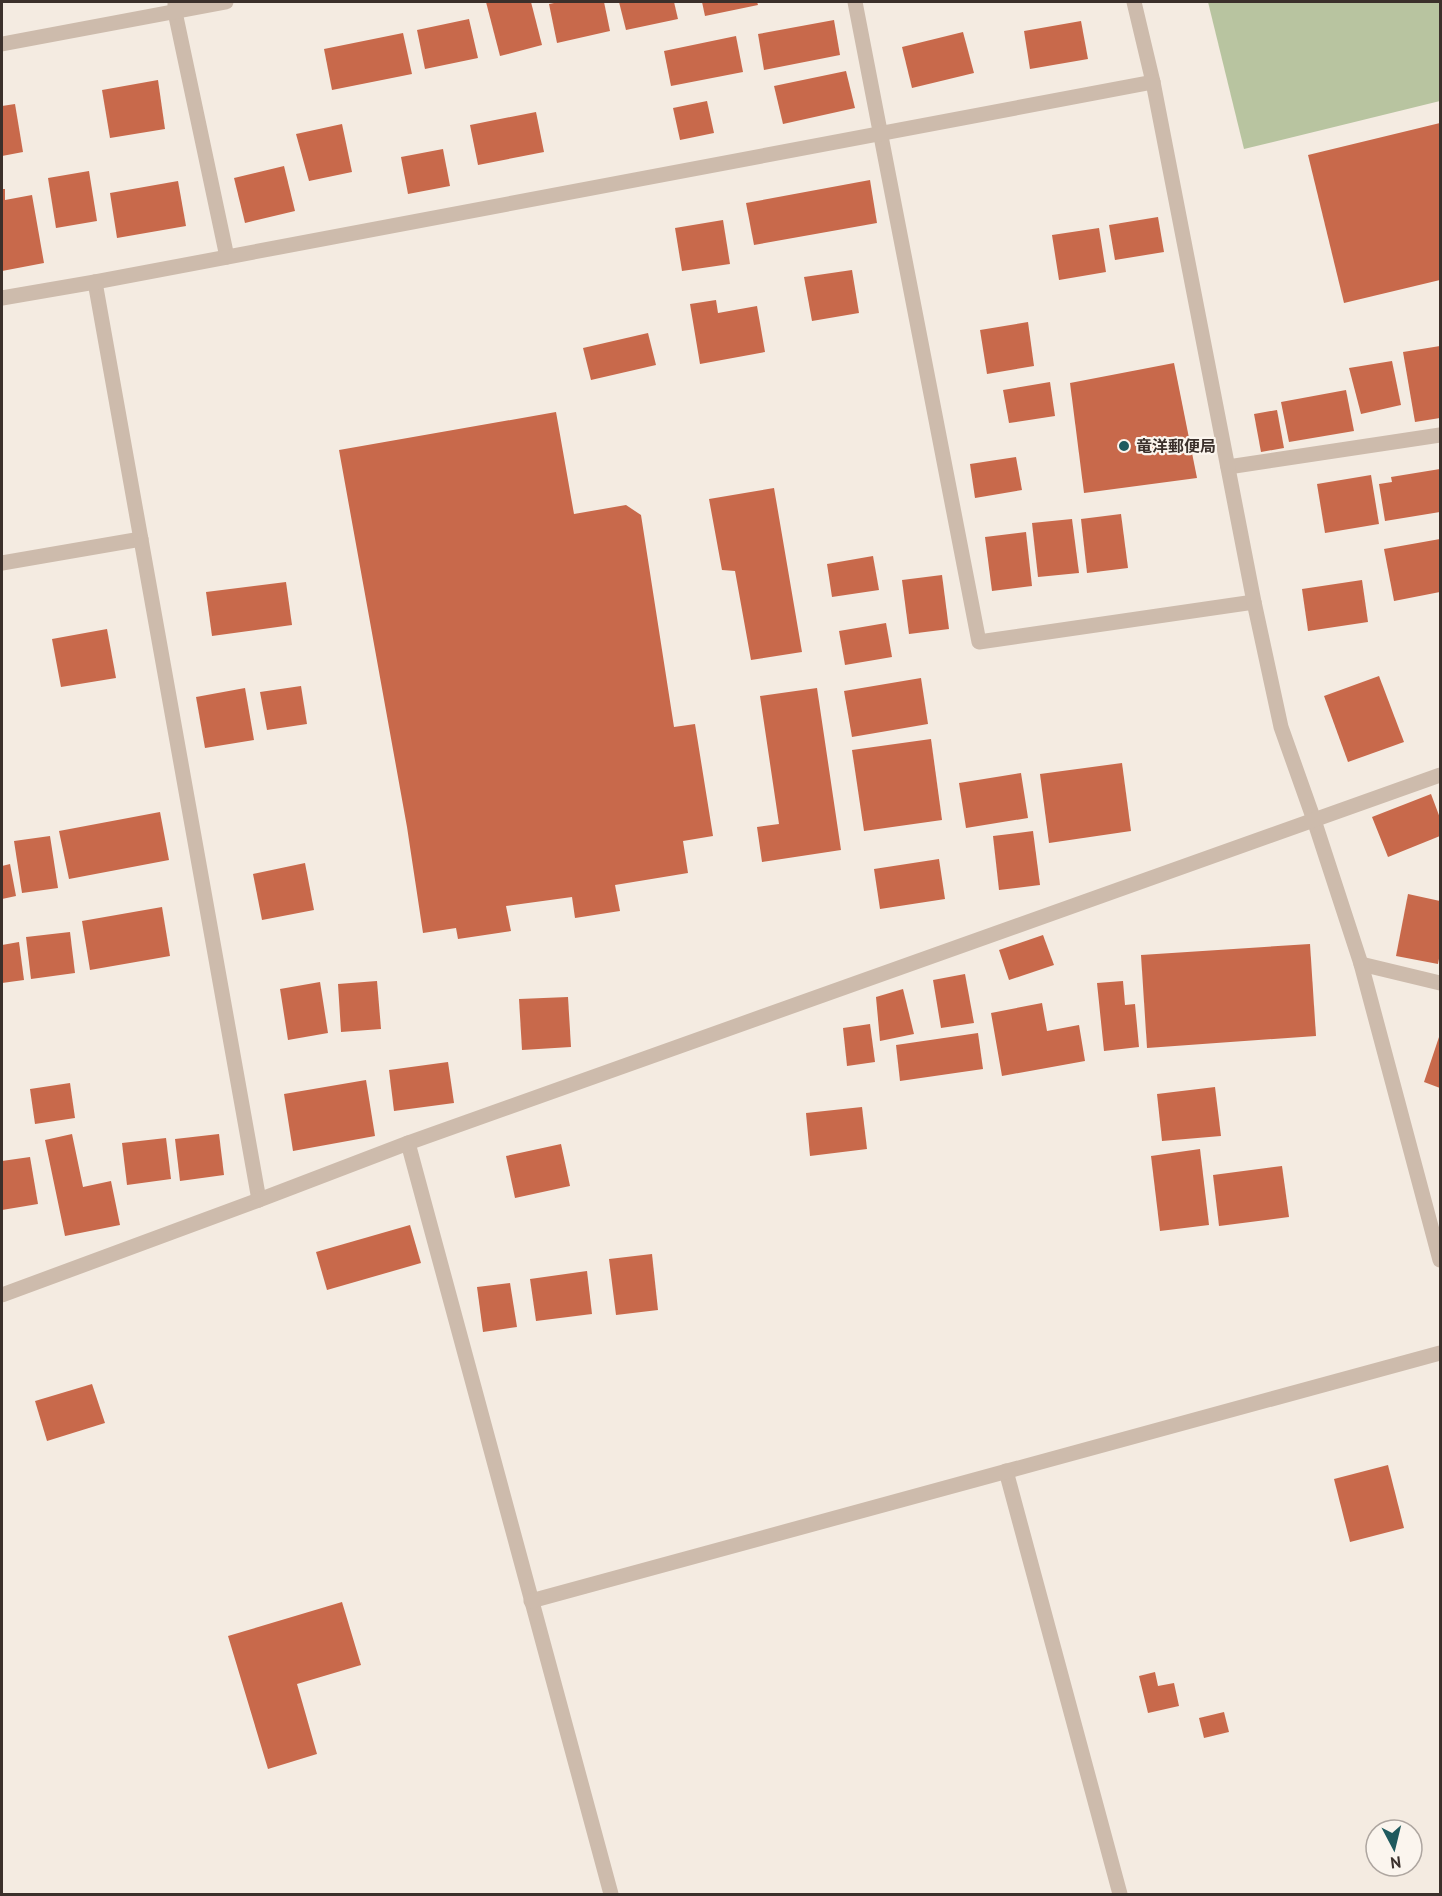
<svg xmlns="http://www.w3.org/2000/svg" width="1442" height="1896" font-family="'PT Sans','Noto Sans JP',sans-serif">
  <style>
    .green { fill: #b8c4a0 }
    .building { fill: #c8694b }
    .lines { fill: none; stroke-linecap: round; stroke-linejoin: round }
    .minor { stroke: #cdbbac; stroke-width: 15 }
    .tertiary { stroke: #cdbbac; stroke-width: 15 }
    .poi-dot { fill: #1f5a5e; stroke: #fbf5ee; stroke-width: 2 }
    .labels { text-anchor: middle; stroke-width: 4.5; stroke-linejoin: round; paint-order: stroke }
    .poi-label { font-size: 16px; font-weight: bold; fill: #3b302b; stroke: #fbf5ee; text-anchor: start }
  </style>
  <rect width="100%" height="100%" fill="#f4ebe1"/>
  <polygon class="green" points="1208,2 1440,2 1440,101 1244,149"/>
  <g class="building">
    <polygon points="486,2 531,2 542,45 500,56"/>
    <polygon points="559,2 604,2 610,31 557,43 549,4"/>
    <polygon points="619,2 674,2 678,19 626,30"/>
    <polygon points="702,2 757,2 758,5 705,16"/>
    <polygon points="469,19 478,58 425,69 417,30"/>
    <polygon points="834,20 840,55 764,70 758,34"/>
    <polygon points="1081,21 1088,59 1030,69 1024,31"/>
    <polygon points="963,32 974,73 912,88 902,47"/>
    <polygon points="403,33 412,74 332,90 324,49"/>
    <polygon points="736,36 743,72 671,86 664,51"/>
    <polygon points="846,71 855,108 783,124 774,86"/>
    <polygon points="158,80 165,129 110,138 102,90"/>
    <polygon points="707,101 714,133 680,140 673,108"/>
    <polygon points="15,104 23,152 2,156 2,106"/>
    <polygon points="536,112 544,152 478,165 470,125"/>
    <polygon points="1440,123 1440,280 1344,303 1308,155"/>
    <polygon points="342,124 352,172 309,181 296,134"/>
    <polygon points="443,149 450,186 408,194 401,157"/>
    <polygon points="284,166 295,211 245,223 234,178"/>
    <polygon points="89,171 97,221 56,228 48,178"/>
    <polygon points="870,180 877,223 754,245 746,203"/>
    <polygon points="178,181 186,226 117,238 110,193"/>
    <polygon points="2,189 5,189 5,200 32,195 44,263 2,271"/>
    <polygon points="1158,217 1164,252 1115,260 1109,225"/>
    <polygon points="723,220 730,264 682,271 675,228"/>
    <polygon points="1099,228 1106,272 1059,280 1052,235"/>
    <polygon points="852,270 859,313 812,321 804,277"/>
    <polygon points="716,300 718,313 757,306 765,352 700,364 690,304"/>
    <polygon points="1028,322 1034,366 987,374 980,330"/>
    <polygon points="648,333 656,365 591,380 583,348"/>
    <polygon points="1440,346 1440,418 1415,422 1403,352"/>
    <polygon points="1392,361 1401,405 1361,414 1349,368"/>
    <polygon points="1174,363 1197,478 1084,493 1070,383"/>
    <polygon points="1050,382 1055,416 1009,423 1003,390"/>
    <polygon points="1346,390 1354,431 1289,442 1281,402"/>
    <polygon points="1277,410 1284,448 1261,452 1254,414"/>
    <polygon points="556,412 574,514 626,505 641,515 674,727 695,724 713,836 683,841 688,873 615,885 620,911 575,918 572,897 506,906 511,931 458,939 456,928 423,933 407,827 339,450"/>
    <polygon points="1016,457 1022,490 975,498 970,464"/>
    <polygon points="1440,469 1440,512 1385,521 1379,484 1392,482 1391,477"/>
    <polygon points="1371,475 1379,524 1325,533 1317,484"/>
    <polygon points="774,488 802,652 751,660 735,571 722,570 709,499"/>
    <polygon points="1121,514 1128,568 1087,573 1081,519"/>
    <polygon points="1072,519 1079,573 1038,577 1032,523"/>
    <polygon points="1026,532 1032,586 992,591 985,537"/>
    <polygon points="1440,539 1440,592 1394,601 1384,549"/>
    <polygon points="873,556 879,590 832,597 827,564"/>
    <polygon points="942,575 949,629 909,634 902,580"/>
    <polygon points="1362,580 1368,622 1308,631 1302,589"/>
    <polygon points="286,582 292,625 212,636 206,592"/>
    <polygon points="886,623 892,657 845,665 839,631"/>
    <polygon points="107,629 116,678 61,687 52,639"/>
    <polygon points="1379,676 1404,742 1348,762 1324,696"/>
    <polygon points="921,678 928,724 852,737 844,691"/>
    <polygon points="301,686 307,724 267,730 260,692"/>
    <polygon points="245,688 254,740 205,748 196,697"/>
    <polygon points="817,688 841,850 762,862 757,827 779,824 760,696"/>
    <polygon points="931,739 942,820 864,831 852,750"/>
    <polygon points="1122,763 1131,831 1049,843 1040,774"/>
    <polygon points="1021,773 1028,818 966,828 959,783"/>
    <polygon points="1431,794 1440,818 1440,836 1388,857 1372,817"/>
    <polygon points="160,812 169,860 69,879 59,831"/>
    <polygon points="1033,831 1040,885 999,890 993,836"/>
    <polygon points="50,836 58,888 22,893 14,841"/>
    <polygon points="939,859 945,899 880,909 874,869"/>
    <polygon points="305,863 314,910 262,920 253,874"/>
    <polygon points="10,864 16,896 2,899 2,866"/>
    <polygon points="1408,894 1440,901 1440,953 1438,964 1396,956"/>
    <polygon points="162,907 170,956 90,970 82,921"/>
    <polygon points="70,932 75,973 31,979 26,937"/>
    <polygon points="1043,935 1054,965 1009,980 999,950"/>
    <polygon points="19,942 24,980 2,983 2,945"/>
    <polygon points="1310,944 1316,1036 1147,1048 1141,955"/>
    <polygon points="965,974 974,1023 941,1028 933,980"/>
    <polygon points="377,981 381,1029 341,1032 338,984"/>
    <polygon points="1123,981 1125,1005 1135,1004 1139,1047 1104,1051 1097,983"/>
    <polygon points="320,982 328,1033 288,1040 280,989"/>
    <polygon points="903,989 914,1034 880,1041 876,997"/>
    <polygon points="568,997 571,1047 522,1050 519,999"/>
    <polygon points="1042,1003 1047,1031 1079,1025 1085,1061 1002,1076 991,1013"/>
    <polygon points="870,1024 875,1062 847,1066 843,1028"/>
    <polygon points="978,1033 983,1069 900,1081 896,1045"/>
    <polygon points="1440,1034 1440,1088 1424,1082"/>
    <polygon points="448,1062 454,1103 394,1111 389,1070"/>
    <polygon points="366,1080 375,1136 293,1151 284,1094"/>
    <polygon points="70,1083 75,1118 35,1124 30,1089"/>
    <polygon points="1215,1087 1221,1136 1162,1141 1157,1094"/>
    <polygon points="862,1107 867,1149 810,1156 806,1113"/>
    <polygon points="72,1134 83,1187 111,1181 120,1225 65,1236 45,1140"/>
    <polygon points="219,1134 224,1175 180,1181 175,1139"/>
    <polygon points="166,1138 171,1179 127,1185 122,1143"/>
    <polygon points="561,1144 570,1186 515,1198 506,1156"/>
    <polygon points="1200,1149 1209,1225 1160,1231 1151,1156"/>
    <polygon points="30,1157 38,1204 2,1210 2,1161"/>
    <polygon points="1282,1166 1289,1217 1219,1226 1213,1175"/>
    <polygon points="410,1225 421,1263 327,1290 316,1252"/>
    <polygon points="652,1254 658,1310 616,1315 609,1259"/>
    <polygon points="587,1271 592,1314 536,1321 530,1279"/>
    <polygon points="510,1283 517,1327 483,1332 477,1287"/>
    <polygon points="92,1384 105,1423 47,1441 35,1401"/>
    <polygon points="1388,1465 1404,1528 1350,1542 1334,1479"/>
    <polygon points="342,1602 361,1665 297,1684 317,1754 268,1769 228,1636"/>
    <polygon points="1155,1672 1158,1686 1174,1683 1179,1706 1148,1713 1139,1676"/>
    <polygon points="1224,1712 1229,1732 1204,1738 1199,1718"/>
  </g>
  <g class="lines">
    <g class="minor">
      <polyline points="175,2 175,12 227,257"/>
      <polyline points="855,2 979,642 1254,602"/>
      <polyline points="2,44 226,2"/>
      <polyline points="1228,467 1440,435"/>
      <polyline points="2,563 141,539"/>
      <polyline points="1361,964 1440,983"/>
      <polyline points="408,1143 611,1894"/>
      <polyline points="1006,1471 1120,1894"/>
      <polyline points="531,1601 1440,1353"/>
    </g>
    <g class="tertiary">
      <polyline points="1134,2 1153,82 1254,602 1281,727 1314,820 1361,964 1440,1260"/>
      <polyline points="95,282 259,1200"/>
      <polyline points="2,298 95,282 1153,82"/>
      <polyline points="2,1295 259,1200 408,1143 1440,775"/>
    </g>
  </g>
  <circle class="poi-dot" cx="1124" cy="446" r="6"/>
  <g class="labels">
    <g class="poi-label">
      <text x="1136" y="452">竜洋郵便局</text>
    </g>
  </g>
  <rect width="1442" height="1896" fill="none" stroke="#3b302b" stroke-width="6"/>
  <g transform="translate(1394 1848) rotate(173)"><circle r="28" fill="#fbf5ee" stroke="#aea6a0" stroke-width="1.5"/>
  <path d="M0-4.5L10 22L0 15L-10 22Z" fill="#1f5a5e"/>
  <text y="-9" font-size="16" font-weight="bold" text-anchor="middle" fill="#3b302b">N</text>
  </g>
</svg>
